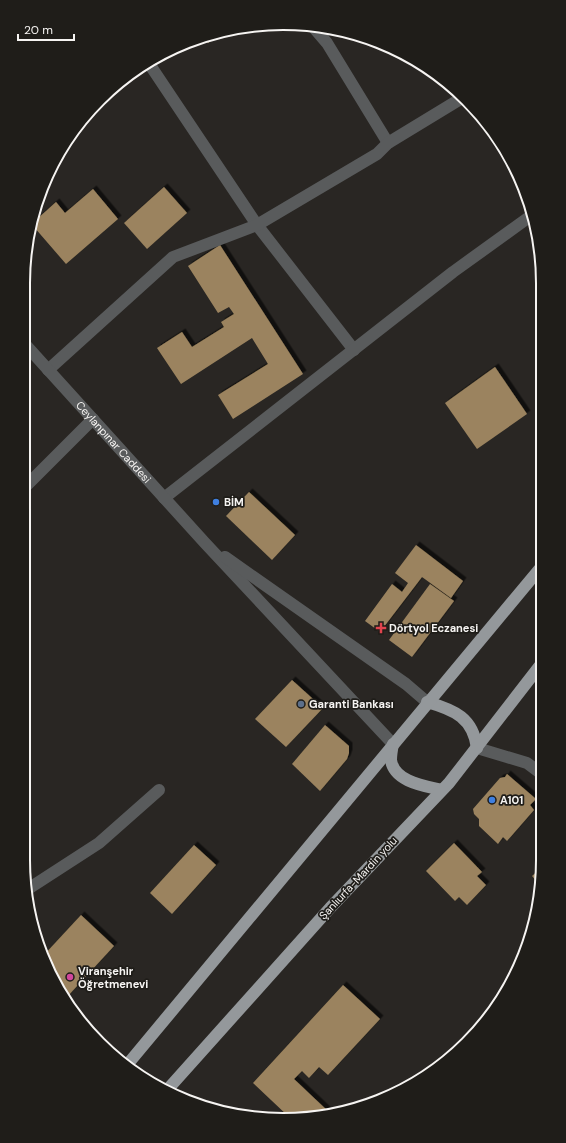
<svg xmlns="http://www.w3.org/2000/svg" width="566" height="1143" font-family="'DM Sans',sans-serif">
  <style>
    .building { fill: #9b835e; filter: url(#shadow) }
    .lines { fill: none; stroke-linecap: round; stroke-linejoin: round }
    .minor { stroke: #595b5c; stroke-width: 12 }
    .tertiary { stroke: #595b5c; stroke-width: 12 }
    .trunk { stroke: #94989b; stroke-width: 12 }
    .shop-dot { fill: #3f7fe0; stroke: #1f1d19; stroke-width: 1.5 }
    .health-dot { fill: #e0444e; stroke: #1f1d19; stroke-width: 1.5 }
    .service-dot { fill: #5c6f8a; stroke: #1f1d19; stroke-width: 1.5 }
    .hotel-dot { fill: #d1479c; stroke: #1f1d19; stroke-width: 1.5 }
    .labels { text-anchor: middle; stroke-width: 3.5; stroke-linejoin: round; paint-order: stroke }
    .street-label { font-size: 11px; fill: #f6f4f2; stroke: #1f1d19 }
    .poi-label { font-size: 11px; font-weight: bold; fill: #f6f4f2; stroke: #1f1d19; text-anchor: start }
    .rim { fill: none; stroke: #f6f4f2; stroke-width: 2 }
  </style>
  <defs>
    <filter id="shadow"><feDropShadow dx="3.5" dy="-3.5" stdDeviation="0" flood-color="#0009"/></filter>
  </defs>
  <rect width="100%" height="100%" fill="#292623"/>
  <g class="building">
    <polygon points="217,36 208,43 204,39 213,37"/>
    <polygon points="164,187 187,213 147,249 124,223"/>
    <polygon points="93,189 118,219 66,264 34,227 36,220 56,202 65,213"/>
    <polygon points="220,245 303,374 233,419 218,395 268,364 252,338 181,384 157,348 182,332 192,347 224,327 221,322 234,314 229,307 218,313 188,266"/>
    <polygon points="495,367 527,414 477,449 445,403"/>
    <polygon points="249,492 295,535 272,560 226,516"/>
    <polygon points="416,545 463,581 451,598 422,577 380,632 365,621 392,584 402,592 408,583 395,573"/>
    <polygon points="430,584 454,601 412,657 389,640"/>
    <polygon points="292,680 323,708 286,747 255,719"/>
    <polygon points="325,725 349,746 349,753 347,759 320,791 292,764"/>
    <polygon points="507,774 536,799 530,805 534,810 507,841 503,837 498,844 479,826 479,819 474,814 473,809 500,778 505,777"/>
    <polygon points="454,843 482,872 477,876 486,885 467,905 459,897 455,901 426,871"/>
    <polygon points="194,845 216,865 172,914 150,893"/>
    <polygon points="542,867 538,883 532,876"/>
    <polygon points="81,915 114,946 66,998 43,956"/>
    <polygon points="343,985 380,1019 328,1075 319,1067 309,1078 302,1071 294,1079 331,1114 317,1118 289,1117 253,1083"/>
  </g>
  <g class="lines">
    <g class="minor">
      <polyline points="315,29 327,43 388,143"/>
      <polyline points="150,65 257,225 354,350"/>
      <polyline points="48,370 173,257 257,225 377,154 388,143 462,98"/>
      <polyline points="23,489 93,419"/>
      <polyline points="164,498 453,272 532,215"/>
      <polyline points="28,889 99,843 159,790"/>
    </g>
    <g class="tertiary">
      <path id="s1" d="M23 342 205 543 393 744"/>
      <polyline points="225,557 406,684 427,702"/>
      <polyline points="477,748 527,763 543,775"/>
    </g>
    <g class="trunk">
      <path d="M427 702C455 710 473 718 477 748"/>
      <path d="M393 744C392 749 391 755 391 760 394 782 425 786 442 790"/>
      <polyline points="127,1065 542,566"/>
      <polyline points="168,1089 330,908 449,783 542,663"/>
    </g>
  </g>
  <g class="shop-dot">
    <circle cx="216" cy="502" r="4"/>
    <circle cx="492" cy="800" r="4"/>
  </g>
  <path class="health-dot" d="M379 622h4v4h4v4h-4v4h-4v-4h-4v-4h4z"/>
  <circle class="service-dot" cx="301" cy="704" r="4"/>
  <circle class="hotel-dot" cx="70" cy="977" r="4"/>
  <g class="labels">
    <g class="street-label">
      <text dy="4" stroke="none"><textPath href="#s1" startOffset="135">Ceylanpınar Caddesi</textPath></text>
      <text transform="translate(358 878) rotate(-47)" y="4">Şanlıurfa-Mardin yolu</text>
    </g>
    <g class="poi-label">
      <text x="224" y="506">BİM</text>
      <text x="389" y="632">Dörtyol Eczanesi</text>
      <text x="309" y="708">Garanti Bankası</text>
      <text x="500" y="804">A101</text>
      <text x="78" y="975">Viranşehir<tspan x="78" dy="13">Öğretmenevi</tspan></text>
    </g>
  </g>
  <path d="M0 0H566V1143H0ZM283 30H283A253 253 0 0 1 536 283V860A253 253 0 0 1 283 1113H283A253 253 0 0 1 30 860V283A253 253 0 0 1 283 30Z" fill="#1f1d19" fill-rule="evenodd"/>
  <path class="rim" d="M283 30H283A253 253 0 0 1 536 283V860A253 253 0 0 1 283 1113H283A253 253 0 0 1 30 860V283A253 253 0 0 1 283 30Z"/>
  <path d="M18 34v6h56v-6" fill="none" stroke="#f6f4f2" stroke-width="2"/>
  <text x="24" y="34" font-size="12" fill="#f6f4f2" stroke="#1f1d19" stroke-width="3" paint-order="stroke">20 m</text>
</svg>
